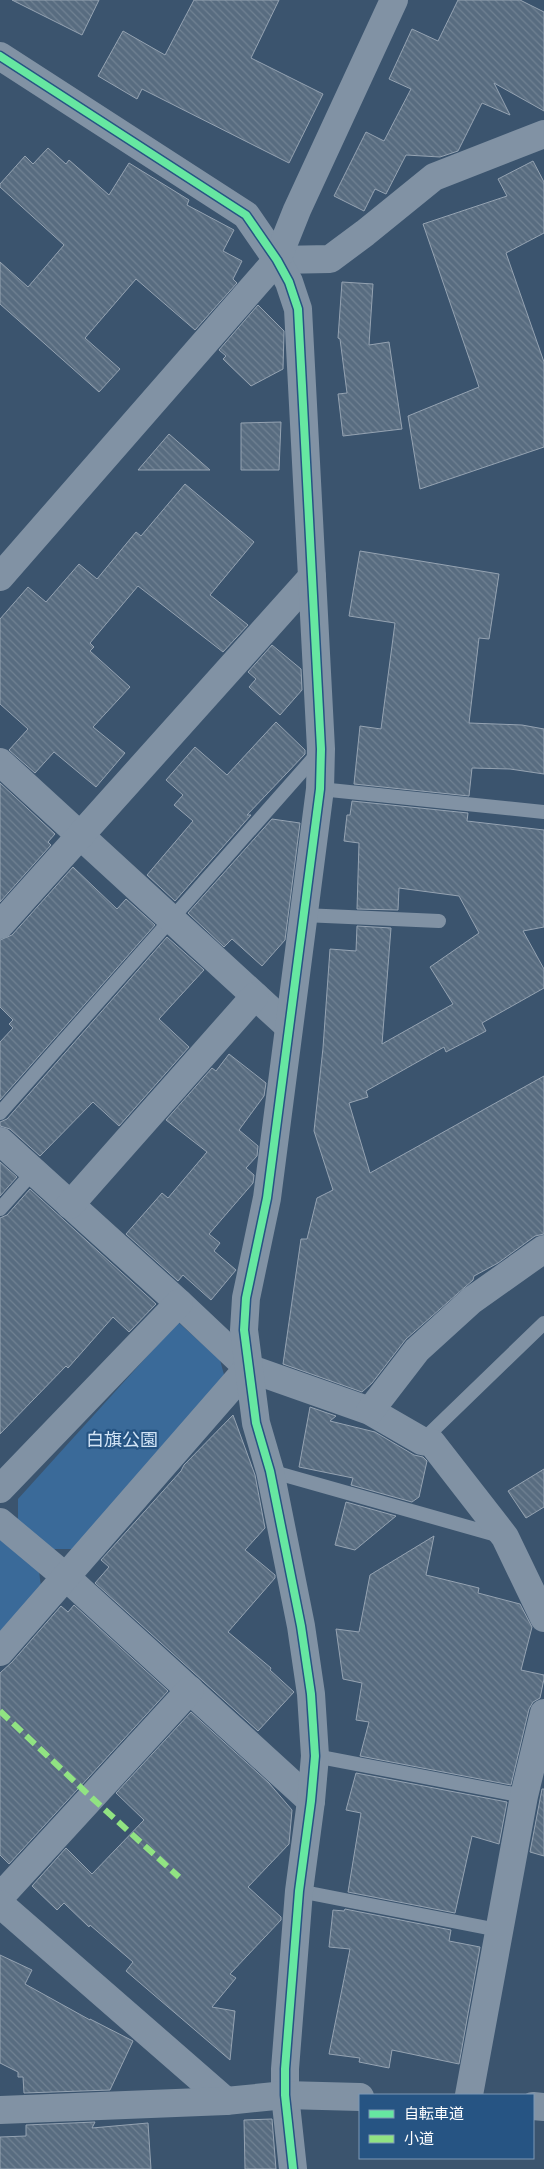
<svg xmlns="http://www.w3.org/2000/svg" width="544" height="2169" font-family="Jost,'Noto Sans JP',sans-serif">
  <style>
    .park { fill: #3a6a99 }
    .building { fill: url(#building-back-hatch); stroke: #95a3b2 }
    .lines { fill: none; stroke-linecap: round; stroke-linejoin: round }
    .service { stroke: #8192a4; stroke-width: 14 }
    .minor { stroke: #8192a4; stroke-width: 28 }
    .tertiary { stroke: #8192a4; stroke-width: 28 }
    .quiet { stroke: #91e382; stroke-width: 6; stroke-dasharray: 12 6; stroke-linecap: butt }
    .cycleway-casing { stroke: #265483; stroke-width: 11 }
    .cycleway { stroke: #66e7a1; stroke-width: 8 }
    .labels { text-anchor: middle; stroke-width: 4.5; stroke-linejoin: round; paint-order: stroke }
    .park-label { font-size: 18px; fill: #d2e4f6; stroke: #265483 }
  </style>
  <defs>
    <pattern id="building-back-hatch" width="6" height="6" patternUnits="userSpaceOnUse" patternTransform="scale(1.25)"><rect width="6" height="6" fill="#586c80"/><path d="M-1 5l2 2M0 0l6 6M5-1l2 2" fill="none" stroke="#718293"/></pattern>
  </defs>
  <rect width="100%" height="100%" fill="#3b546e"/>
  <g class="park">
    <polygon points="178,1322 220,1360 226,1382 75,1549 50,1549 18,1521 18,1499"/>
    <polygon points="0,1535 38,1563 41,1587 0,1632"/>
  </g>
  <g class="building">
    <polygon points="12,0 99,0 82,35"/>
    <polygon points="194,0 279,0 251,58 323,94 289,163 142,89 137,99 98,76 123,31 165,55"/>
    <polygon points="458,0 520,0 544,12 544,111 494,83 510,115 482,103 458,151 440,157 406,155 386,194 375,189 364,211 334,196 366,132 384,141 411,89 389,79 412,29 438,41"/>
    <polygon points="48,148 66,164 69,160 109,195 129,163 189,200 187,205 234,230 223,251 242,261 233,279 237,283 195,330 136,279 85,338 120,369 99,392 0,304 0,262 28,287 64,245 0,187 0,184 25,156 33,164"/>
    <polygon points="533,161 544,182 544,233 506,253 544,362 544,447 420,489 408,416 479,387 423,224 507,196 498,179"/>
    <polygon points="342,282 373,284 369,345 389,342 402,429 343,436 338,394 347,393 340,339 338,338"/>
    <polygon points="258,305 284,331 283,369 251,386 223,359 226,356 219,350"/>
    <polygon points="281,422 279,470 241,470 241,423"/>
    <polygon points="169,434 210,470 138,470"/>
    <polygon points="185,484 254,542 210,595 248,625 223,652 138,586 90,643 94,647 90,651 130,687 93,727 125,753 96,787 54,752 35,773 9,750 28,729 0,704 0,619 28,587 46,602 79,564 97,579 136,532 141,536"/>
    <polygon points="360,551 499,574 489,639 479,638 469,723 522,725 544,729 544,774 510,769 472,768 469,796 354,784 360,726 381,729 395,623 349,616"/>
    <polygon points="272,645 301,669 302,690 280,715 249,687 256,679 248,672"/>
    <polygon points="276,722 305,750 305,754 247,815 251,815 175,901 147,875 193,821 174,805 183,795 166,780 195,747 227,775"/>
    <polygon points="0,783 55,834 48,842 51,845 0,902"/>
    <polygon points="352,801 468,813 467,821 544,830 544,927 523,931 544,969 544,988 482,1023 486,1031 446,1052 444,1047 366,1091 368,1097 349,1103 370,1173 544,1076 544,1234 535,1236 498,1263 474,1276 473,1280 406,1339 372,1383 362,1392 283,1364 301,1239 307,1239 317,1198 333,1190 314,1131 323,1048 330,949 356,951 357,926 391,928 382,1044 453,1004 430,967 479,933 459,896 399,888 398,910 357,909 359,843 344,841 347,815 350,815"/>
    <polygon points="272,819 300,823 285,940 262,966 232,939 224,947 188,913"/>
    <polygon points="73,867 117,909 126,899 155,925 0,1100 0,1042 13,1028 9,1024 13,1020 0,1007 0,940 12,935"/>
    <polygon points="167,937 204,970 159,1019 189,1047 119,1126 93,1102 40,1156 10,1129 0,1126 0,1122 7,1119"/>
    <polygon points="229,1054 266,1083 264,1096 239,1130 258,1146 257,1156 246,1168 254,1175 253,1183 209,1234 220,1243 214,1251 236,1270 211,1300 183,1275 178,1281 126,1234 162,1193 168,1198 207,1152 166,1120 212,1068 216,1071"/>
    <polygon points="0,1162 17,1177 0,1196"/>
    <polygon points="30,1189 156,1304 129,1332 113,1317 68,1368 66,1366 0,1434 0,1218 7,1215"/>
    <polygon points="310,1407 336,1416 330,1421 375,1432 414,1455 423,1457 427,1461 419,1497 412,1502 351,1485 353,1478 299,1467"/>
    <polygon points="233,1415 255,1475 265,1528 245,1550 275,1575 275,1578 228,1632 271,1668 270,1670 294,1692 258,1731 95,1583 109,1567 101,1560 181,1471 184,1465"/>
    <polygon points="544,1469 544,1507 526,1518 508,1491"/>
    <polygon points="346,1502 396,1516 355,1550 335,1545"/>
    <polygon points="434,1536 426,1575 479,1588 478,1593 520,1604 532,1627 521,1670 544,1675 544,1679 540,1698 533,1702 529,1709 511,1785 360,1756 369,1722 356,1720 362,1683 343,1679 336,1629 359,1632 370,1575"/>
    <polygon points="74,1605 168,1691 9,1864 0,1855 0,1673 12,1662 61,1606 68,1612"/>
    <polygon points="191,1712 269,1783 292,1810 289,1844 248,1887 281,1917 281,1920 230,1974 236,1978 212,2007 235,2011 230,2060 126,1971 133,1962 90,1925 89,1927 64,1903 57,1910 32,1886 66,1848 92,1874 144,1820 116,1793"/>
    <polygon points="356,1773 507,1802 499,1844 472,1836 455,1913 348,1892 361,1813 346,1810"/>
    <polygon points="542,1789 544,1789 544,1856 530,1852"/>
    <polygon points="345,1909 451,1930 449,1941 480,1947 459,2064 392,2050 389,2068 359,2062 360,2058 329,2054 350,1949 329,1947 333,1910 344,1911"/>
    <polygon points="0,1955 32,1970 25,1984 90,2020 90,2019 133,2041 110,2090 24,2093 23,2077 18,2077 18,2072 0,2063"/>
    <polygon points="272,2119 276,2169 245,2169 244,2120"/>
    <polygon points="95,2122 92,2128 148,2123 151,2169 0,2169 0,2137 26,2136 26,2125"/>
  </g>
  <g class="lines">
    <g class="service">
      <polyline points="320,789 544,812"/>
      <polyline points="303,915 439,921"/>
      <polyline points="0,1113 319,752"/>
      <polyline points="0,1209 33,1172"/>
      <polyline points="422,1441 544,1323"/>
      <polyline points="270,1471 500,1536"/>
      <polyline points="315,1756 524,1796"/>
      <polyline points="299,1891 498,1930"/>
    </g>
    <g class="minor">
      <polyline points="277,260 330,259 365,233 434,177 544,134"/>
      <polyline points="0,762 288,1026"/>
      <polyline points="0,925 312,577"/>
      <polyline points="0,1141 179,1303 248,1368 370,1411 422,1441 432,1443 505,1537 544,1618"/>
      <polyline points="70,1205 255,996"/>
      <polyline points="370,1411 417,1350 472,1300 544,1249"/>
      <polyline points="0,1489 179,1303"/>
      <polyline points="0,1522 67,1578 311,1801"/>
      <polyline points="0,1652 248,1368"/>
      <polyline points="0,1897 190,1690"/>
      <polyline points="0,1904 226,2101"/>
      <polyline points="285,2095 293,2169"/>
      <polyline points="469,2095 524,1796 544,1713"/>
    </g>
    <g class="tertiary">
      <polyline points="0,56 246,215 277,260 289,282 298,309 321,749 320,789 267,1198 246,1298 244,1330 256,1423 270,1471 301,1626 311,1694 315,1756 311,1801 299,1891 285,2069 285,2095"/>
      <polyline points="0,577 277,260 297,210 394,0"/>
      <polyline points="533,2106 544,2107"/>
      <polyline points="0,2110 226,2101 285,2095 360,2097"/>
    </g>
    <polyline class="quiet" points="0,1711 92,1798 179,1877"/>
    <g class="cycleway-casing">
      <polyline id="cycleway" points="0,56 246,215 277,260 289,282 298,309 321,749 320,789 267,1198 246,1298 244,1330 256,1423 270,1471 301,1626 311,1694 315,1756 311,1801 299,1891 285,2069 285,2095 293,2169"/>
    </g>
    <use href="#cycleway" class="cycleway"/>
  </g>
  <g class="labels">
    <g class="park-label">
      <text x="122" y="1446">白旗公園</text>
    </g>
  </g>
  <rect x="359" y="2094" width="175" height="65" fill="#265483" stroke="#7d98b5"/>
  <rect x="369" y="2110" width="25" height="8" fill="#66e7a1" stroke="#7d98b5"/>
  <text x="404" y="2119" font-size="15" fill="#ffffff">自転車道</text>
  <rect x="369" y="2135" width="25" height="8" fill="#91e382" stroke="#7d98b5"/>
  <text x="404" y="2144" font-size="15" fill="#ffffff">小道</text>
</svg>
